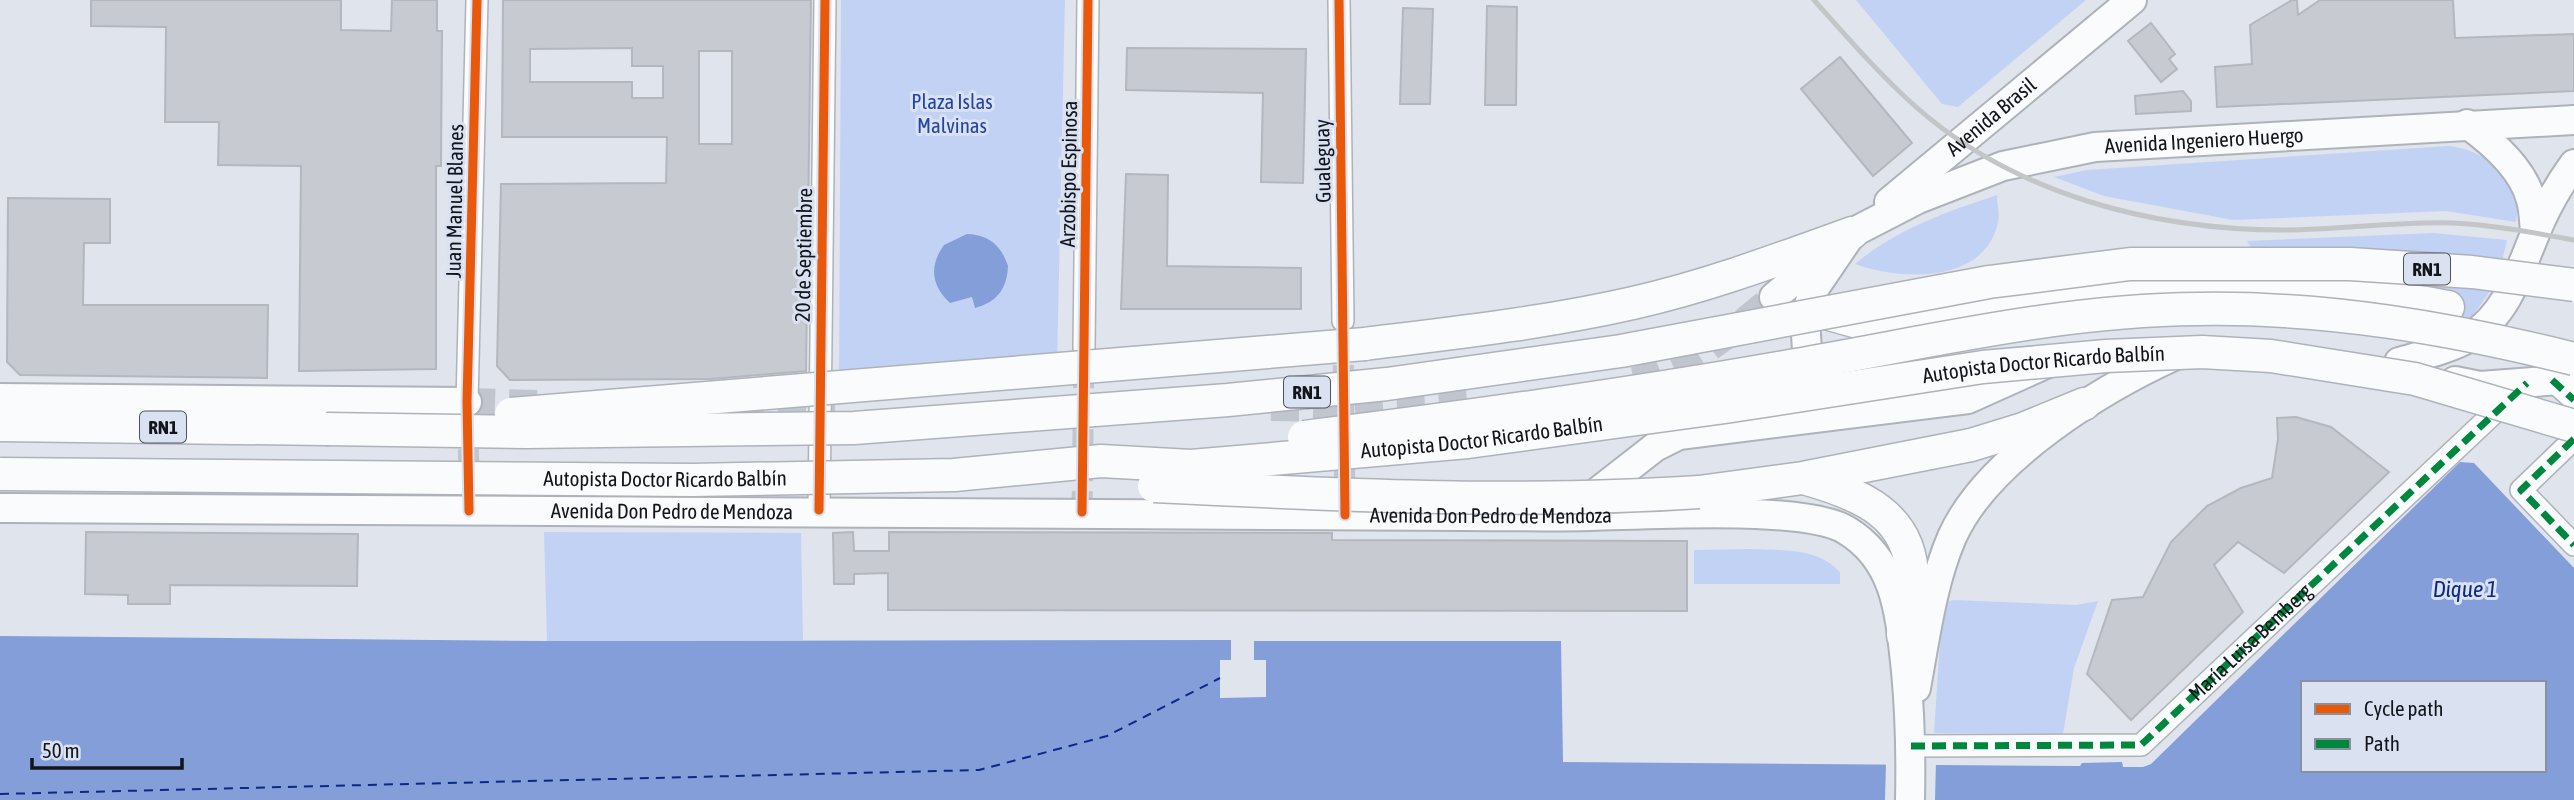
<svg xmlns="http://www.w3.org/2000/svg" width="2574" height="800" font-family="'Asap Condensed',sans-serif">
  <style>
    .green { fill: #c2d2f5 }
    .water { fill: #849ed9; fill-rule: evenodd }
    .pier { fill: #e0e4ec }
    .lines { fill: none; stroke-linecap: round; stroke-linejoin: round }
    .ferry { stroke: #0b2986; stroke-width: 2; stroke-dasharray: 9 7; stroke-linecap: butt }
    .building { fill: #c7cad1; stroke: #b4b7be; stroke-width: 2; fill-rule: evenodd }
    .minor-tunnel { stroke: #c1c5cd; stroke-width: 21; stroke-dasharray: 21 10; stroke-linecap: butt }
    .major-tunnel { stroke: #c1c5cd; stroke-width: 28; stroke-dasharray: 28 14; stroke-linecap: butt }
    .minor-casing { stroke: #aeb2b9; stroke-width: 24 }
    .major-casing { stroke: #aeb2b9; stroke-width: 32 }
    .highway-casing { stroke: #aeb2b9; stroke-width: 35 }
    .minor { stroke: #fafbfc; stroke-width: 21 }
    .major { stroke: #fafbfc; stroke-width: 28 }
    .highway { stroke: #fafbfc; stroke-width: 32 }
    .rail { stroke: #c3c5c7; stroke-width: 5 }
    .highway-bridge-casing { stroke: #aeb2b9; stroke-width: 35; stroke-linecap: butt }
    .highway-bridge { stroke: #fafbfc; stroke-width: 32 }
    .quiet { stroke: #00873e; stroke-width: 7; stroke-dasharray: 14 7; stroke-linecap: butt }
    .cycleway-casing { stroke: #dae2f2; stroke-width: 13 }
    .cycleway { stroke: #e8590c; stroke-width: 9 }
    .labels { text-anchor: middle; stroke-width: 6; stroke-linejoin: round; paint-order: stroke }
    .shield { fill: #dae2f2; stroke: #4e525c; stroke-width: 2 }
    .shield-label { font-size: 19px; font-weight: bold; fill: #12151b }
    .park-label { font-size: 21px; fill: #2246a5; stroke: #dae2f2 }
    .street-label { font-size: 21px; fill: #12151b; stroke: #dae2f2 }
    .water-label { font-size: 23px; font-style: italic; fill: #0b2986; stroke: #dae2f2 }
  </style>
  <rect width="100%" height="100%" fill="#e0e4ec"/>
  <g class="green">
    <polygon points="841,0 1065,0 1057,364 839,383"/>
    <polygon points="1856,0 2086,0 1958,107 1942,104"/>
    <path d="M2448 146C2487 149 2524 182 2516 222L2446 211 2233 220 2104 196 2054 177 2087 170Z"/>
    <path d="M1997 195C1997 204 2000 214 1998 222 1985 284 1901 281 1855 264 1897 229 1946 212 1997 195Z"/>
    <polygon points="2433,233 2507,240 2498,280 2466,325 2285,299 2247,241"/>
    <polygon points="544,532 801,533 803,640 547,641"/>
    <path d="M1751 549C1784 551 1816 547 1840 572V584H1694V550Z"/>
    <polygon points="1953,600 2076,605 2098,601 2074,668 2063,734 1934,733 1942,611 1945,603"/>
  </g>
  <g class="water">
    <path d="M967 234C989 235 1001 245 1008 266 1007 289 997 302 975 308L972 297 950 303C931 285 929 266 944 245Z"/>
    <path d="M2460 462 2474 463 2574 568V800H0V636L547 641 1231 640V660H1220V698L1266 697V660H1254V641H1561L1563 762 2080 766 2082 763 2122 762 2123 767H2143L2151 764ZM2303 683H2544V770H2303Z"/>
  </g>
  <polygon class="pier" points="1886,762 1936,762 1935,800 1885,800"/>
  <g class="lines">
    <polyline class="ferry" points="0,794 979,770 1107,736 1220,678"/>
  </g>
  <g class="building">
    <polygon points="91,0 341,0 341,30 391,31 392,0 437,0 437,31 442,31 441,166 436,166 436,369 299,371 301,166 218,165 219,122 165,122 166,27 91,26"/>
    <path d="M503 0H811L806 371 711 379 510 380 497 366 501 184 666 183 667 137H502ZM632 48V66H663V98H632V82H530V49ZM699 51H732V144H699Z"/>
    <polygon points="2292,0 2297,0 2298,15 2320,0 2453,0 2455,38 2574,34 2574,91 2217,107 2215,67 2252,64 2250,25"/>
    <polygon points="1487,6 1517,7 1516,105 1485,105"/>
    <polygon points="1403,8 1433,9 1430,104 1400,104"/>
    <polygon points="2151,23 2175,54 2169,59 2177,69 2161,82 2128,41"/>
    <polygon points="1127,48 1306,49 1303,183 1261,182 1263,93 1126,90"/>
    <polygon points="1840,57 1912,143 1873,176 1801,89"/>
    <polygon points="2183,91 2191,101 2191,111 2136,114 2135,96"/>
    <polygon points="1126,174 1168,175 1167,266 1301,268 1301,309 1121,309"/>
    <polygon points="8,198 110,199 110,243 84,243 83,305 268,305 267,378 20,375 7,362"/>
    <polygon points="2296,417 2331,427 2389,472 2284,573 2238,542 2214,565 2243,612 2131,720 2087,674 2112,600 2143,597 2171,542 2207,506 2241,488 2272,478 2278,439 2277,418"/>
    <polygon points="86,532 358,534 357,586 170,585 170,604 128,604 128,595 85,594"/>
    <polygon points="853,532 854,551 889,551 889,532 1332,533 1332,540 1687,541 1687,611 888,610 888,573 854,574 854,584 834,584 833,533"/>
  </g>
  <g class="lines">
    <g class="minor-tunnel">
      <polyline points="1343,334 1345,505"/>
      <polyline points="468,418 469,491"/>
      <polyline points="1082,512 1084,356"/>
    </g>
    <g class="major-tunnel">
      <path d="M1634 381C1689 369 1731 333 1774 297"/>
      <polyline points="467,402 538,404"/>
      <polyline points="1271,407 1344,408 1472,400"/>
      <polyline points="694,411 835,413"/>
    </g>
    <g class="minor-casing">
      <g id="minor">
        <polyline points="1339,0 1343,321"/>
        <polyline points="1084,348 1088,0"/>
        <polyline points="2552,380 2574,400"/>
        <polyline points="467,402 477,0"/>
        <polyline points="2574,439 2521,490 2574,545"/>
        <polyline points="819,510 825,0"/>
        <polyline points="1911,746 2141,745 2510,398"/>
      </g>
    </g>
    <g class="major-casing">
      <g id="major">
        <path d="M2467 124C2492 142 2523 169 2531 200 2534 210 2534 222 2535 233"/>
        <path id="s1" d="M1889 202 2132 0"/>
        <polyline points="1774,297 1828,252"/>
        <path d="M2399 362C2423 355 2449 349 2470 337 2507 314 2519 272 2535 234 2545 209 2558 186 2574 164"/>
        <path id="s2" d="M1821 380 1807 351 1805 317 1814 289 1852 233 1918 199 2003 166 2095 147 2574 120"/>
        <polyline points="2455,381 2480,386 2574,379"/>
        <polyline points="0,398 467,402"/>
        <polyline points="1582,504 1655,447 1679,435 1968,399 2048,363"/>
        <path id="s3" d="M0 508C487 511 974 513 1462 516 1505 516 1548 517 1591 516 1645 515 1805 505 1846 530 1898 561 1900 618 1906 671 1910 715 1911 756 1910 800"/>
        <path d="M1916 688C1925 639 1932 583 1952 537 1987 459 2101 389 2176 355"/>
      </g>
    </g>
    <g class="highway-casing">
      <g id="highway">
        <polyline points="1829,314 1865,324 2026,294 2158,282 2279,285 2382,295 2448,307"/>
        <path d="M1365 344C1454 333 1545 323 1633 303 1708 286 1780 259 1852 233"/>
        <polyline points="0,425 326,429"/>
        <path d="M1807 479C1860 494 1913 515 1912 581 1911 599 1906 618 1903 635"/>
        <polyline points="1699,492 1803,478 1971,445 2023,429 2084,404"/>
      </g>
    </g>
    <use href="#minor" class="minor"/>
    <use href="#major" class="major"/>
    <use href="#highway" class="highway"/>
    <path class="rail" d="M1814 0C1847 37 1879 74 1916 107 2016 195 2154 230 2284 230 2341 230 2397 221 2453 223 2494 225 2535 233 2574 240"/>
    <g class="highway-bridge-casing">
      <g id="highway-bridge">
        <polyline points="511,414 1365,344"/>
        <polyline points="326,429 526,432 854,428 1228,400 1387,384 1621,351 1989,282 2130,264 2350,264 2472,272 2574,285"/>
        <path d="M1304 437C1468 417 1632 394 1796 365 1929 342 2061 310 2198 309 2327 307 2450 328 2574 359"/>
        <path id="s4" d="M0 474 692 480 954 475 1101 461 1191 466 1468 442 1725 407 1983 367 2106 356 2202 352 2271 356 2415 379 2574 426"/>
        <path d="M1154 486C1334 495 1519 504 1699 492"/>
      </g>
    </g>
    <use href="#highway-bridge" class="highway-bridge"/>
    <g class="quiet">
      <polyline points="2552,380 2574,400"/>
      <polyline points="2574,439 2521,490 2574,545"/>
      <path id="s5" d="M1911 746 2141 745 2527 383"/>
    </g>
    <g class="cycleway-casing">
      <g id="cycleway">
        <polyline points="1339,0 1345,515"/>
        <polyline points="819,510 825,0"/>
        <polyline points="469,511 467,402 477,0"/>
        <polyline points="1082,512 1088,0"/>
      </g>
    </g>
    <use href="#cycleway" class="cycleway"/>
  </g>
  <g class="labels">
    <g class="shield">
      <rect x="2404" y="253.5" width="46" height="31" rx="5"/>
      <rect x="1284" y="376.5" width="46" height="31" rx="5"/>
      <rect x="140" y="411.5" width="46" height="31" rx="5"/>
    </g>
    <g class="shield-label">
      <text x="2427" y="276">RN1</text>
      <text x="1307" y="399">RN1</text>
      <text x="163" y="434">RN1</text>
    </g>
    <g class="park-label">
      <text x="952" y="109">Plaza Islas<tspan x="952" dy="24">Malvinas</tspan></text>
    </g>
    <g class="street-label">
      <text dy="7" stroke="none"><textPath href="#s1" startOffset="133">Avenida Brasil</textPath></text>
      <text dy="7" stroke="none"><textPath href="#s2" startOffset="532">Avenida Ingeniero Huergo</textPath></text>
      <text transform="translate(1323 161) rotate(-91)" y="7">Gualeguay</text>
      <text transform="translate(1069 174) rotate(-89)" y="7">Arzobispo Espinosa</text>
      <text transform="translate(455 201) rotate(-89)" y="7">Juan Manuel Blanes</text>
      <text transform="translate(804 255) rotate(-89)" y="7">20 de Septiembre</text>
      <text dy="7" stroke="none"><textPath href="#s4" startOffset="2051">Autopista Doctor Ricardo Balbín</textPath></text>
      <text dy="7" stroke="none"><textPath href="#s4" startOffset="1484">Autopista Doctor Ricardo Balbín</textPath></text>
      <text dy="7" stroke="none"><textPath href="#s4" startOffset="665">Autopista Doctor Ricardo Balbín</textPath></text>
      <text dy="7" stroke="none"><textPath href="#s3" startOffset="672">Avenida Don Pedro de Mendoza</textPath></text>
      <text dy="7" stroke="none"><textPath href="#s3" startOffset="1491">Avenida Don Pedro de Mendoza</textPath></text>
      <text dy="7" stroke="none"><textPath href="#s5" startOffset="380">María Luisa Bemberg</textPath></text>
    </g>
    <g class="water-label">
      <text x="2465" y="597">Dique 1</text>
    </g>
  </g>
  <rect x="2301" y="681" width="245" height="91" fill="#dae2f2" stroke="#8a909c" stroke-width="2"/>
  <rect x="2315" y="704" width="35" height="10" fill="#e8590c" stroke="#8a909c" stroke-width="2"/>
  <text x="2364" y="716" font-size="21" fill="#12151b">Cycle path</text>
  <rect x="2315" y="739" width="35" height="10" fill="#00873e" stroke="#8a909c" stroke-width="2"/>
  <text x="2364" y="751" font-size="21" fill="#12151b">Path</text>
  <path d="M32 758v10h150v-10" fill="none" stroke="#12151b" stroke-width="3.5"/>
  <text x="42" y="758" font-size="21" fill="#12151b" stroke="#dae2f2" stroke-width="5" paint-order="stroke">50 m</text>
</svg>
